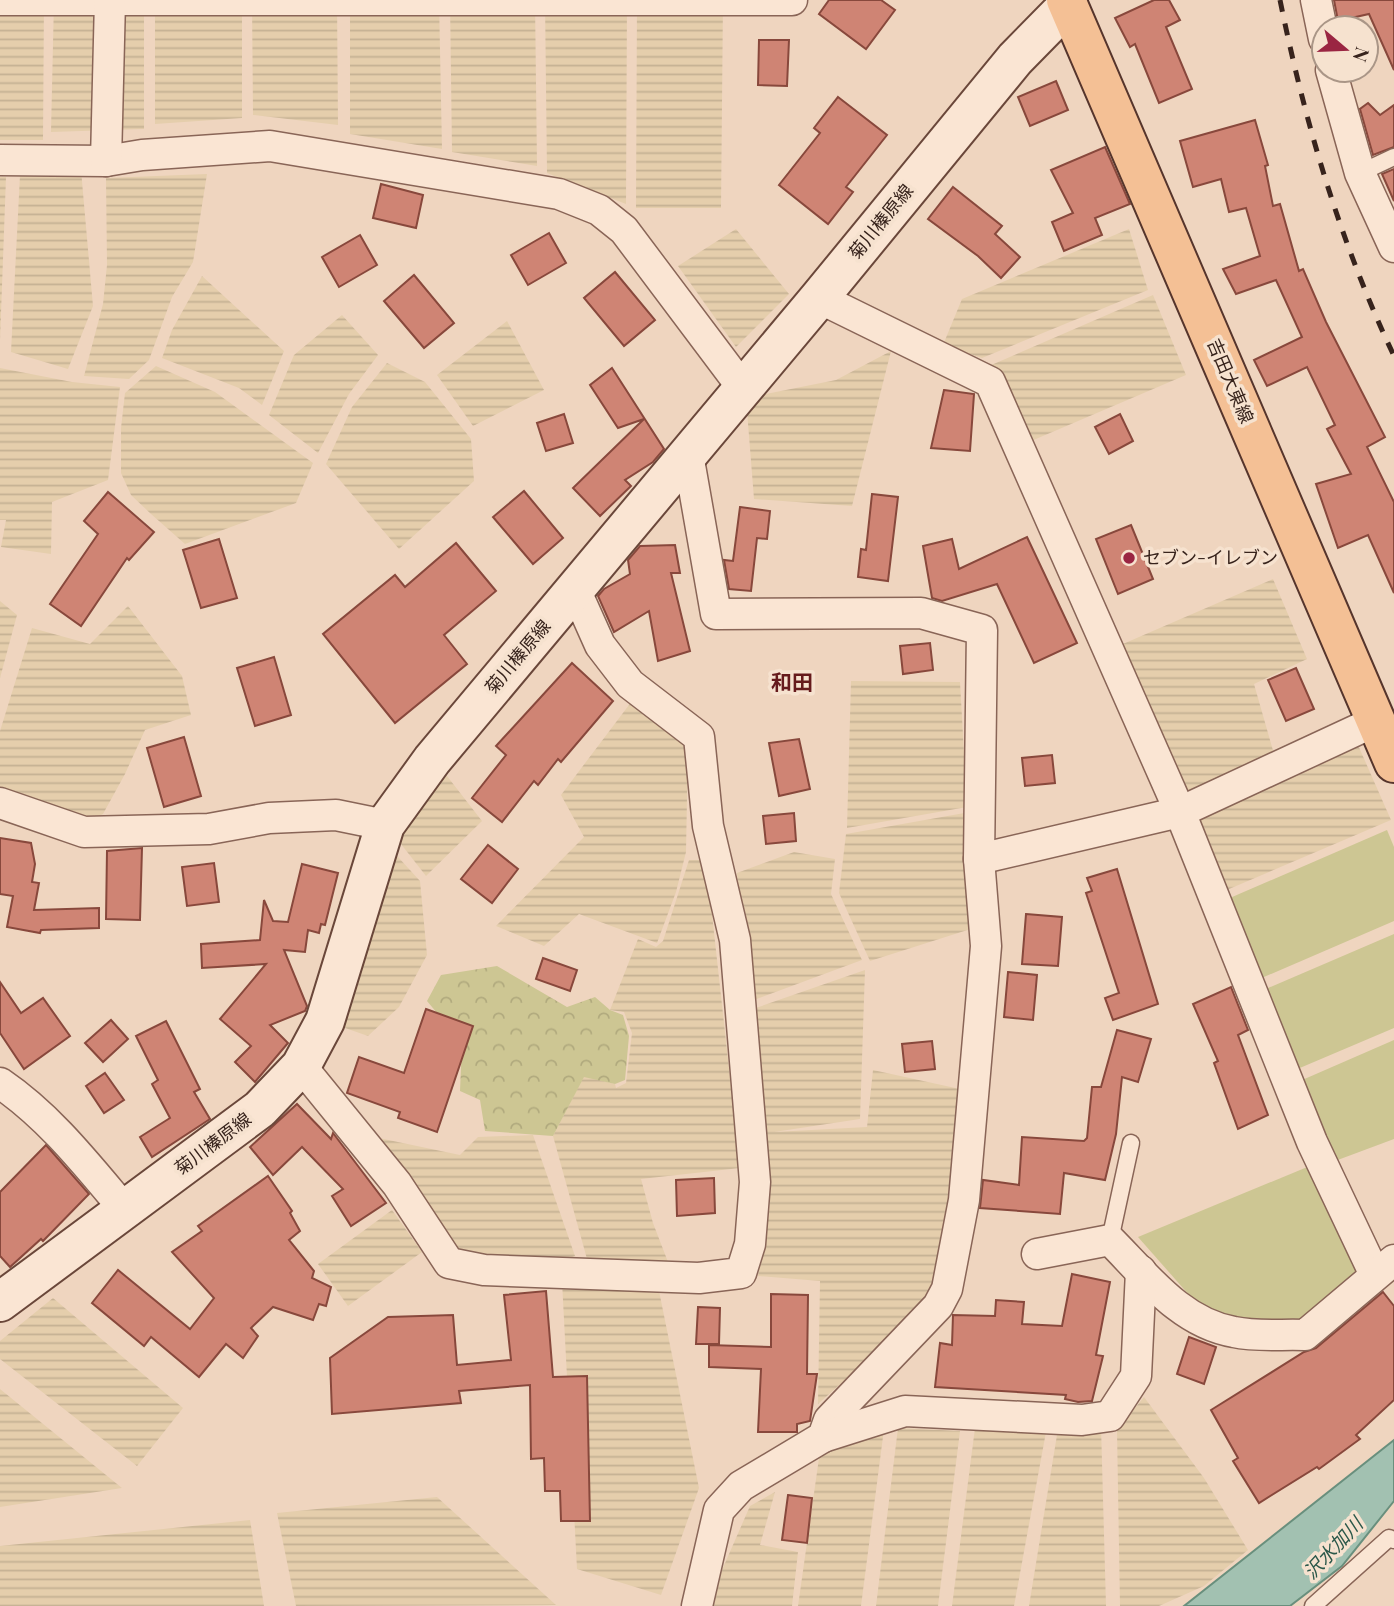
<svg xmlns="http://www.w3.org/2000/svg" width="1394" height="1606" font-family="'Playfair Display','Noto Sans JP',serif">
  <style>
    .farmland { fill: url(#farmland-rules) }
    .green { fill: #cdc693 }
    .forest { fill: url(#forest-crowns) }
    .water { fill: #a2c1b1; stroke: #698f7d; stroke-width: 2 }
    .building { fill: #cf8474; stroke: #88483c; stroke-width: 2 }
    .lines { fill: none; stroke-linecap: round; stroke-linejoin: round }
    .lane-casing { stroke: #896557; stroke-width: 19 }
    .street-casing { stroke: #896557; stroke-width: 33 }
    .secondary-casing { stroke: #6a473a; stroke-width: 42 }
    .primary-casing { stroke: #56352c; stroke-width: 42 }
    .lane { stroke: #fae5d3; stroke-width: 16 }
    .street { stroke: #fae5d3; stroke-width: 30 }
    .secondary { stroke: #fae5d3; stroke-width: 38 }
    .primary { stroke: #f4c095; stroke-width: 38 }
    .rail { stroke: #37231c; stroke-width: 5; stroke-dasharray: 12 12; stroke-linecap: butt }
    .poi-dot { fill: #9a2542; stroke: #f6e2cf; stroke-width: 2.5 }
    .labels { text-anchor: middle; stroke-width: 7; stroke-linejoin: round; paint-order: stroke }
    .street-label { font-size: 18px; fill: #37231c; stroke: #f6e2cf }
    .poi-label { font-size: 18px; fill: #37231c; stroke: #f6e2cf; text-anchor: start }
    .water-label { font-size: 19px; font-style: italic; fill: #2b584a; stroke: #f6e2cf }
    .quarter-label { font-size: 21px; font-weight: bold; fill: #661a1c; stroke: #f6e2cf }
  </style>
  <defs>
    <pattern id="farmland-rules" width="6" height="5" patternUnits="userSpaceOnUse" patternTransform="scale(1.75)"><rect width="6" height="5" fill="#e5ceac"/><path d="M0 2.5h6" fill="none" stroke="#c5b193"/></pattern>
    <pattern id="forest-crowns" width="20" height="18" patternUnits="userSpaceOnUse" patternTransform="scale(1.75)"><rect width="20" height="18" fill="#cdc693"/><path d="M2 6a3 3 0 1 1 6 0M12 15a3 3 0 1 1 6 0" fill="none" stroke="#b1aa7e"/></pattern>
  </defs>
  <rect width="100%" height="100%" fill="#efd5bf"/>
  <g class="farmland">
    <polygon points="0,0 44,0 43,140 0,140"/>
    <polygon points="54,0 144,0 144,129 51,132"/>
    <polygon points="155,0 242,0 242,118 155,124"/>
    <polygon points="252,0 337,0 338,125 253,115"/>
    <polygon points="350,0 439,0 442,149 350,134"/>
    <polygon points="450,0 535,0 537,166 452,152"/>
    <polygon points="545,0 627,0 626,204 547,173"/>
    <polygon points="637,0 723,0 721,208 636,208"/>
    <polygon points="81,170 93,306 68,369 11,352 20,175"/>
    <polygon points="207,174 193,262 172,297 149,360 129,379 84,376 103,304 107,265 106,178"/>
    <polygon points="0,177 6,177 0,341"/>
    <polygon points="736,229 789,294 736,347 678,266"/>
    <polygon points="1129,229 1148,290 982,358 943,345 962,299"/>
    <polygon points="202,276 284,351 262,405 239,388 162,358 172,330"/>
    <polygon points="1153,295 1186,375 1015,448 982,369"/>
    <polygon points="342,315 378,355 349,394 318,453 269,415 294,355"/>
    <polygon points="507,321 544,390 473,426 437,375"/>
    <polygon points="891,351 852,506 754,499 746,398 836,380"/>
    <polygon points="387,363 425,382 471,439 474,481 399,549 326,464 352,407"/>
    <polygon points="156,366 215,392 313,463 296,503 185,544 151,514 131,495 121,473 121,428 125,393"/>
    <polygon points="0,368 72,382 120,387 108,480 52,502 51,554 1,547 6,520 0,520"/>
    <polygon points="1273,579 1307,659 1254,684 1276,761 1184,805 1102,653"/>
    <polygon points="0,601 17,615 0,678"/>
    <polygon points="128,606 182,676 191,715 145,730 125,774 103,814 88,822 0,803 0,731 32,628 90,644"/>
    <polygon points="851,681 960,682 967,807 847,828"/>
    <polygon points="635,697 688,745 686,852 676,892 657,943 579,914 544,946 496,926 584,837 561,795"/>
    <polygon points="1358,745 1391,820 1215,895 1181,816"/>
    <polygon points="440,767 482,821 426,876 390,830"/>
    <polygon points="970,812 977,927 870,961 839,893 846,834"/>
    <polygon points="388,846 420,881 427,955 399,1007 368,1036 325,1021"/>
    <polygon points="794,852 835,859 831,894 862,960 746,1003 737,873"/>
    <polygon points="689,860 706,860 740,1168 641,1179 653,1223 673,1275 587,1259 553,1136 584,1076 615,1084 616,1088 626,1083 632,1033 624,1012 610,1010 638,939 656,947 663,941"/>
    <polygon points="865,970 860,1119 774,1132 867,1127 873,1070 969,1091 937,1290 893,1337 818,1404 820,1281 758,1276 770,1206 750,1010"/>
    <polygon points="355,1133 460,1155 478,1137 533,1135 575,1256 534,1271 449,1263"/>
    <polygon points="392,1210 422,1252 348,1306 318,1264"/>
    <polygon points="562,1281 657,1281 699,1488 661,1595 577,1569"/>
    <polygon points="53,1298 183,1408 137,1466 0,1359 0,1341"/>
    <polygon points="0,1389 122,1488 0,1507"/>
    <polygon points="1144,1397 1204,1478 1248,1550 1204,1586 1159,1606 1120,1606 1117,1430"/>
    <polygon points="1101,1426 1106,1606 1029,1606 1057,1435"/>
    <polygon points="898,1428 960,1431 938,1606 876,1606"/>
    <polygon points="975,1428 1046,1432 1014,1606 952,1606"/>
    <polygon points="884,1429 861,1606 798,1606 821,1444"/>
    <polygon points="775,1492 760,1545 798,1552 792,1606 713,1606 722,1570 750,1506"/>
    <polygon points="437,1497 556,1605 296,1606 277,1513"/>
    <polygon points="250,1520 264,1606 0,1606 0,1546"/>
  </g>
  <g class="green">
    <polygon points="1387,830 1394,847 1394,921 1250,983 1216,904"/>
    <polygon points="1394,934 1394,1028 1288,1073 1254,994"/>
    <polygon points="1394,1040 1394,1139 1327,1164 1293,1084"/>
    <polygon points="1317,1163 1368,1272 1300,1329 1212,1321 1138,1237"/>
  </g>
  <polygon class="forest" points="497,966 567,1007 595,997 610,1010 623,1015 629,1036 625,1080 615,1084 584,1077 553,1136 485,1131 480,1100 460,1091 462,1043 427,1001 441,975"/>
  <polygon class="water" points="1394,1440 1394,1501 1342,1566 1290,1606 1184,1606"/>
  <g class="building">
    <polygon points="829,0 881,0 895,10 866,49 819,14"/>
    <polygon points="1154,0 1169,0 1180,20 1166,27 1192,89 1159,103 1135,44 1130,47 1115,18"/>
    <polygon points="1334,0 1394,0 1394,70 1369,14 1338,21"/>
    <polygon points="759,40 789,40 787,86 758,85"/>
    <polygon points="1056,81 1068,110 1030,126 1018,97"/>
    <polygon points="838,97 887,135 846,187 853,192 828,224 779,185 820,133 814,128"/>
    <polygon points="1368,103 1380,115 1394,105 1394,147 1373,155 1360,109"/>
    <polygon points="1255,120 1268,165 1265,166 1273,206 1280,204 1299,271 1303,269 1326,322 1385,437 1367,447 1394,502 1394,593 1368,535 1338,548 1316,484 1351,474 1327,429 1335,425 1307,367 1267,386 1254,360 1302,337 1276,280 1236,294 1223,269 1260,256 1246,208 1229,212 1221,179 1193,187 1180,141"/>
    <polygon points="1105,147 1130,204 1095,218 1102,235 1064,251 1052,222 1073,213 1051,170"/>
    <polygon points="1394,169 1394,201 1382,174"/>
    <polygon points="381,184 423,195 416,228 373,218"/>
    <polygon points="953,187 1002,226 995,234 1020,257 1001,278 978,256 928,219"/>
    <polygon points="549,233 566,263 528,285 511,255"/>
    <polygon points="360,235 377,265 339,287 322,257"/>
    <polygon points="615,272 655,320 624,346 584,298"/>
    <polygon points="414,275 454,323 424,348 384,301"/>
    <polygon points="612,368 664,449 653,462 625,480 631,486 600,516 573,488 644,419 618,428 590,385"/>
    <polygon points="944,390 974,394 970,451 931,448"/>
    <polygon points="564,414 573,443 546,451 537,423"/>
    <polygon points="1120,414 1133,441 1109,454 1095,427"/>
    <polygon points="524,491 563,538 533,564 493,517"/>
    <polygon points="108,492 154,532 129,560 127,558 81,626 50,604 98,534 84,521"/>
    <polygon points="872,494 898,497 888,581 858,577 861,549 866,550"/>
    <polygon points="740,507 770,511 767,539 757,538 751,591 729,589 724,560 733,561"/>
    <polygon points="1131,525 1153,579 1118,594 1096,539"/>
    <polygon points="1027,537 1077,643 1034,663 997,584 942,601 932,598 923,546 952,539 959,569"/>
    <polygon points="219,539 237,598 201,608 183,550"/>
    <polygon points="456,543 496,591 444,635 467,664 395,723 323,634 395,575 405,587"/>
    <polygon points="675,545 680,573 671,573 690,651 658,661 649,611 614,632 598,596 604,589 630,574 628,560 640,546"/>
    <polygon points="930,643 933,670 903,674 900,646"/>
    <polygon points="274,657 291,715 255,726 237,668"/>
    <polygon points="572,663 613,701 561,762 558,759 538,785 534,781 502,822 472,798 506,755 496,746"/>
    <polygon points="1296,668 1314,709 1286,721 1268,680"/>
    <polygon points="184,737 201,796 164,807 147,748"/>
    <polygon points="799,739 810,789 779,796 769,743"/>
    <polygon points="1052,755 1055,783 1025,786 1022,758"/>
    <polygon points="794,813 796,841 766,844 763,816"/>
    <polygon points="0,838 31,843 35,864 32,882 39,883 34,910 99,908 99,928 41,930 40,933 7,927 13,896 0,894"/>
    <polygon points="488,845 518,869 492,903 461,879"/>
    <polygon points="142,848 140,920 106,919 107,851"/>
    <polygon points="214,863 219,902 187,906 182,867"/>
    <polygon points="302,864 338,873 325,925 321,924 319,933 308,930 305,952 284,950 307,1006 305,1011 270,1025 288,1043 255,1082 235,1062 251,1046 220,1019 266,964 202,968 201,944 260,940 264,900 273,921 288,922"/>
    <polygon points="1117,869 1158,1004 1113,1020 1105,998 1119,993 1086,893 1092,891 1087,878"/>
    <polygon points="1026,914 1062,917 1058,966 1022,964"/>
    <polygon points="543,958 577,970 570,991 536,979"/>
    <polygon points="1008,972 1037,975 1033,1020 1004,1017"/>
    <polygon points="0,982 21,1013 43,998 70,1036 24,1069 0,1033"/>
    <polygon points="1231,987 1248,1030 1238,1035 1268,1115 1238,1129 1214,1063 1218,1061 1193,1004"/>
    <polygon points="426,1009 473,1026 437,1132 398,1118 400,1112 347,1093 359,1057 404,1073"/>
    <polygon points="111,1020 128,1039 103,1062 85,1043"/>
    <polygon points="166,1021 200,1089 194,1092 210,1119 152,1157 140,1137 170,1118 152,1084 158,1080 136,1036"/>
    <polygon points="1117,1030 1151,1039 1138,1082 1122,1077 1116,1134 1105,1180 1064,1173 1060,1214 980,1208 983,1180 1019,1185 1022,1137 1084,1141 1087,1138 1092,1087 1101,1087"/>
    <polygon points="932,1041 935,1069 905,1072 902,1044"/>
    <polygon points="105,1073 124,1100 104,1113 86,1086"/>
    <polygon points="297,1104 331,1139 333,1133 386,1203 351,1226 332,1196 343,1189 302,1147 273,1175 250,1147"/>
    <polygon points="46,1145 89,1194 43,1241 41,1239 10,1267 0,1256 0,1192"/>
    <polygon points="268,1176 292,1211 290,1213 300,1231 289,1240 314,1271 312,1278 331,1287 326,1306 319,1304 313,1320 273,1307 251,1328 258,1336 243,1358 226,1344 199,1377 151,1337 144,1346 92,1303 118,1270 190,1329 214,1298 172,1252 202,1231 198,1226"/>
    <polygon points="714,1178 715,1213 677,1216 676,1180"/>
    <polygon points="1072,1274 1110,1282 1096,1355 1103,1356 1092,1401 1078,1402 1065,1399 1066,1395 935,1387 940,1343 952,1345 953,1315 995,1316 996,1300 1024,1302 1022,1324 1062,1326"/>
    <polygon points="546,1291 553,1377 587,1376 590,1521 561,1521 560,1491 545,1491 544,1458 531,1459 530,1385 459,1391 461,1403 332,1414 330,1358 388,1317 453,1315 457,1365 511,1360 504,1295"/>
    <polygon points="1383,1292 1394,1306 1394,1400 1356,1435 1360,1439 1319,1469 1317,1467 1259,1503 1233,1461 1238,1458 1211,1410 1304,1352 1316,1348"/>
    <polygon points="771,1294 808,1295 807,1374 817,1374 810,1421 797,1424 797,1432 758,1432 761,1369 709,1367 709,1345 771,1347"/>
    <polygon points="698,1307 720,1308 719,1344 696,1344"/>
    <polygon points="1189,1337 1216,1347 1204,1384 1177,1374"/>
    <polygon points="788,1495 812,1498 807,1543 782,1540"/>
  </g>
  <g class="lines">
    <g class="lane-casing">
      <g id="lane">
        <polyline points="1360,173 1394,157"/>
        <polyline points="1110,1240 1131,1143"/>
        <polyline points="1313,1606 1389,1538 1394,1540"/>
      </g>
    </g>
    <g class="street-casing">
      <g id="street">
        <polyline points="0,0 792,0"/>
        <polyline points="1316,0 1324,39"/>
        <polyline points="1331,70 1360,173 1394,247"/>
        <polyline points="0,160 106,161 142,155 270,146 559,194 599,210 624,230 742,387"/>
        <polyline points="106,161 110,0"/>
        <polyline points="819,298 990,382 1180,812 1312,1142 1375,1275"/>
        <polyline points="688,454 716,614 921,613 982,630 979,859 986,946 964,1200 947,1289 938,1306 829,1420 823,1437 741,1486 719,1510 697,1606"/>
        <polyline points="0,803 84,832 209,829 269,818 336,815 385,825"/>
        <polyline points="979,859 1180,812 1376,721"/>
        <polyline points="301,1066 397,1184 449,1263 484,1270 699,1278 741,1273 750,1244 755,1182 735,940 708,826 699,737 630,684 600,645 575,589"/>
        <path d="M0 1083C50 1117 87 1165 126 1211"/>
        <path d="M1037 1254 1110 1240C1147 1277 1181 1323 1234 1332 1257 1337 1282 1334 1305 1335L1394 1260"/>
        <polyline points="823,1437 905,1411 1082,1420 1110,1416 1136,1376 1141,1271"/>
      </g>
    </g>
    <g class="secondary-casing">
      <polyline id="secondary" points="0,1302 260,1109 301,1066 325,1021 385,825 432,760 819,298 1015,59 1068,5"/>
    </g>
    <g class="primary-casing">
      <polyline id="primary" points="1066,0 1394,763"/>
    </g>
    <use href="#lane" class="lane"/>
    <use href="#street" class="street"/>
    <use href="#secondary" class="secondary"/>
    <use href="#primary" class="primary"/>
    <path class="rail" d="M1280 0C1305 123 1340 242 1394 356"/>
  </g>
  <circle class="poi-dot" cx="1129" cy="558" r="7"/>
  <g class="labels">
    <g class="street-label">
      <text transform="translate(881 222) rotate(-51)" y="6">菊川榛原線</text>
      <text transform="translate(1230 381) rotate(67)" y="6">吉田大東線</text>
      <text transform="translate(518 657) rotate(-50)" y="6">菊川榛原線</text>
      <text transform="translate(213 1144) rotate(-37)" y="6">菊川榛原線</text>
    </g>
    <g class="poi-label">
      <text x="1143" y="564">セブン-イレブン</text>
    </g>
    <g class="water-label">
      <text transform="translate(1333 1548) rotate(-47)" y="7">沢水加川</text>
    </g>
    <g class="quarter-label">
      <text x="792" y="690">和田</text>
    </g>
  </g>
  <g transform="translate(1345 49) rotate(109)"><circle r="33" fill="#f6e2cf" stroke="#aa9687" stroke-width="2"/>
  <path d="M0-5L12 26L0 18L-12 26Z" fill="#9a2542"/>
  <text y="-10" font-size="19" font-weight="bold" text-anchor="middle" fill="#37231c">N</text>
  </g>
</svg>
